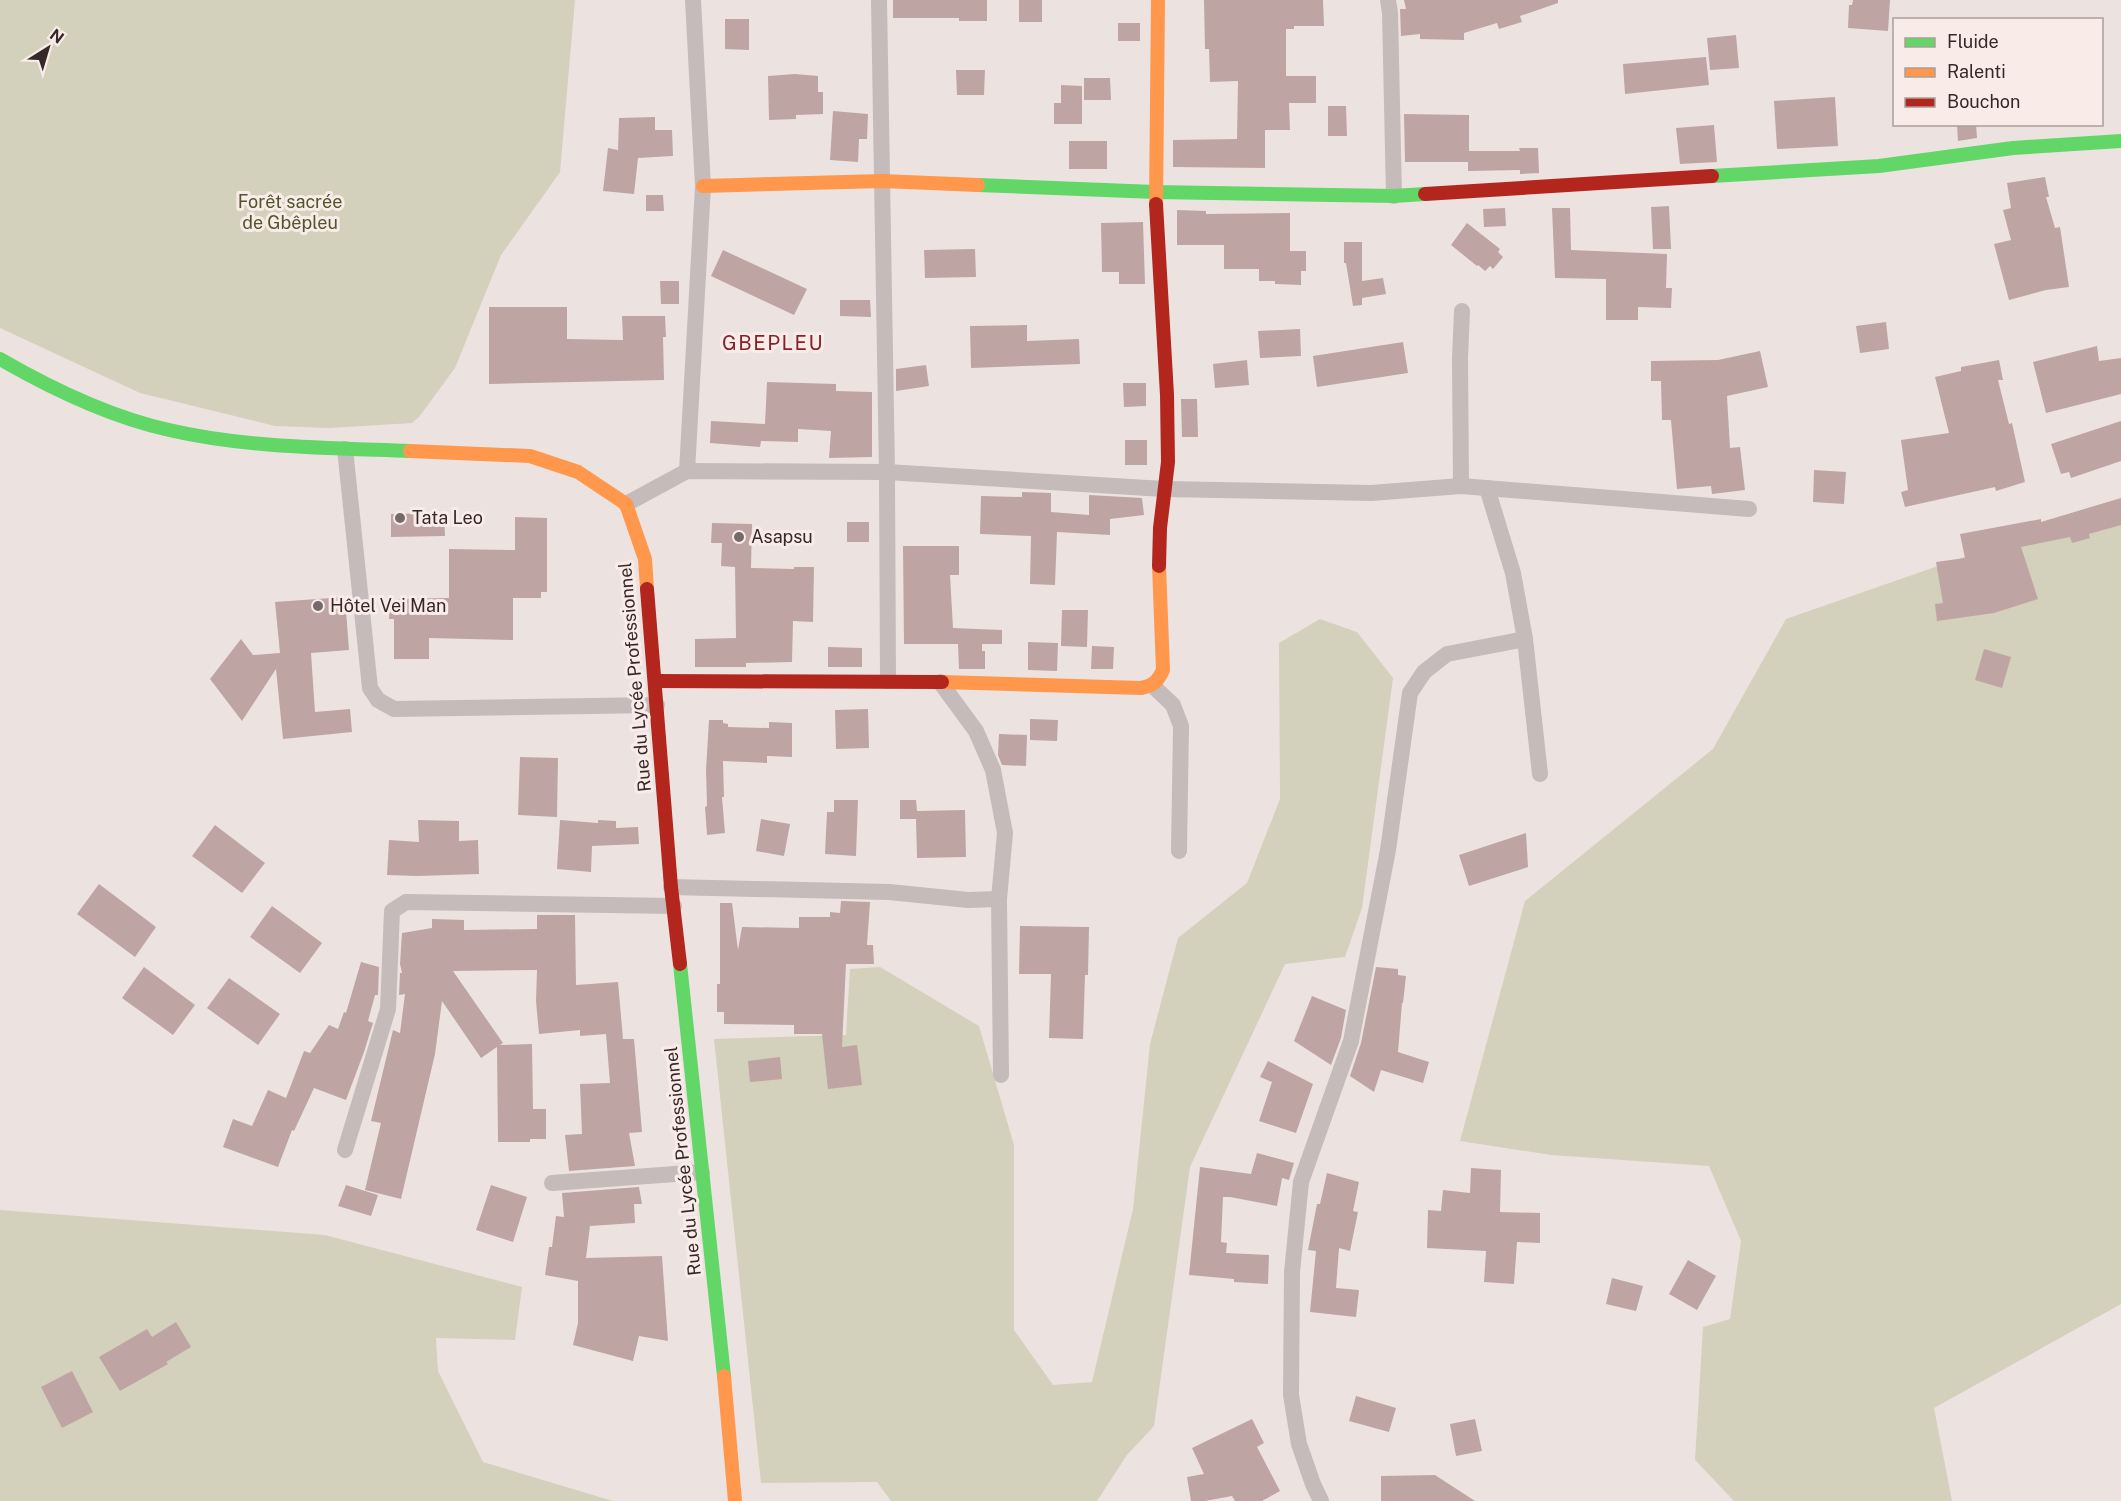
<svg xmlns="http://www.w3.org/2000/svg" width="2121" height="1501" font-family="'Public Sans',sans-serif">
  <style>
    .green { fill: #d3d0bb }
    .building { fill: #bfa4a4 }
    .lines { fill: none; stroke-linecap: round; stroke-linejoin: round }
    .street { stroke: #c5bbba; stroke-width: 16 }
    .fast { stroke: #63d668; stroke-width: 14 }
    .slow { stroke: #ff974d; stroke-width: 14 }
    .jam { stroke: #b3261e; stroke-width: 14 }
    .poi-dot { fill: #766969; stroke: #f9ece8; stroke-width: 2 }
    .labels { text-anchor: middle; stroke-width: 6; stroke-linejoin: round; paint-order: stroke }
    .park-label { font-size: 18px; fill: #51542c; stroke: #f9ece8 }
    .poi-label { font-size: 18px; fill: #362828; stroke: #f9ece8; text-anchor: start }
    .street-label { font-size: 18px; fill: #362828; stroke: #f9ece8 }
    .neighbourhood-label { font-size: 20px; letter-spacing: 1.5px; fill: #832329; stroke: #f9ece8 }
  </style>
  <rect width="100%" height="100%" fill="#ece3e1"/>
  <g class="green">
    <polygon points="0,0 575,0 560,172 501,255 455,368 419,417 412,423 329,428 275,426 140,393 0,328"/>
    <polygon points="2121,502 2121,1304 1934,1408 1952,1501 1734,1501 1695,1460 1703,1327 1730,1319 1741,1241 1709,1166 1551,1155 1460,1141 1525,901 1713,749 1786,619"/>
    <polygon points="1320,619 1357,632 1393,678 1362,908 1345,957 1285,964 1190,1167 1154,1426 1127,1455 1097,1501 891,1501 877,1482 761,1483 714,1039 846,1035 850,969 880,967 979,1026 1014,1145 1014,1330 1053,1385 1092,1382 1133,1209 1150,1044 1178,938 1247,883 1280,799 1279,643"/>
    <polygon points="0,1210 325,1235 522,1287 515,1340 436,1338 438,1371 483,1462 613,1501 0,1501"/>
  </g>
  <g class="building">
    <polygon points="893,0 987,0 987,21 959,21 959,18 893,18"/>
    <rect x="1019" y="0" width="23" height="22"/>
    <polygon points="1204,0 1323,0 1324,26 1294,26 1294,29 1286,29 1286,76 1316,76 1316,103 1289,103 1290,130 1265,130 1265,168 1173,167 1173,140 1237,139 1238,81 1210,82 1209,49 1205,49"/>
    <polygon points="1404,0 1558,0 1558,3 1520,16 1522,22 1499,29 1497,23 1464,33 1464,40 1420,39 1420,34 1401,36 1400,9 1406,9"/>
    <polygon points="1853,0 1890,0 1888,31 1848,28 1849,5 1852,5"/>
    <polygon points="725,19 749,19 749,50 725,49"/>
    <rect x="1118" y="23" width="22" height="18"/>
    <polygon points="1736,35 1739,68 1710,70 1707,38"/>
    <polygon points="1706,57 1709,85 1625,94 1623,64"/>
    <polygon points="956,70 985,70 984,95 957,95"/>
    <polygon points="795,74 818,76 818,92 823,92 823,114 796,115 796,119 769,120 768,76"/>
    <polygon points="1084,78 1110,78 1111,100 1084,100"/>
    <polygon points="1061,85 1082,86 1082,124 1054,124 1054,103 1061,103"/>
    <polygon points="1835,97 1838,146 1777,149 1774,101"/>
    <polygon points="1328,106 1346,106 1347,136 1328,136"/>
    <polygon points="833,111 868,114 867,139 859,139 858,162 830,160"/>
    <polygon points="1404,114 1469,115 1469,151 1520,151 1519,148 1538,148 1539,173 1520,174 1520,170 1468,171 1468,162 1405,162"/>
    <polygon points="655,117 655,130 672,130 673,156 638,158 634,194 603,191 608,148 618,150 619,118"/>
    <polygon points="1957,124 1976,124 1977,138 1958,141"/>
    <polygon points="1714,125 1717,162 1680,164 1676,128"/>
    <rect x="1069" y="141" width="38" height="28"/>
    <polygon points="2045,177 2049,197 2046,197 2055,228 2060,227 2069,287 2046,290 2009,300 1994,244 2011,240 2003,210 2011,208 2007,183"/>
    <polygon points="646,195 663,195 664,211 646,211"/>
    <polygon points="1669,206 1671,249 1653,249 1651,207"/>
    <polygon points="1505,208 1506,226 1484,227 1483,209"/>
    <polygon points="1552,208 1570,208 1571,250 1667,254 1666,288 1672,288 1671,308 1638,307 1638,320 1606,320 1606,279 1555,278"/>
    <polygon points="1177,210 1206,211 1206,214 1290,213 1290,251 1306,251 1306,271 1301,271 1301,285 1275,284 1275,281 1259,281 1259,269 1224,269 1224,245 1177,245"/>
    <polygon points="1143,222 1145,284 1119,284 1119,272 1102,272 1101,223"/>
    <polygon points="1467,223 1500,249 1498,252 1503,257 1493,269 1490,266 1485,271 1478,265 1477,266 1451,245"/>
    <polygon points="1344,242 1362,242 1362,281 1383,278 1386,294 1362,298 1362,305 1353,306 1346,263 1344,263"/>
    <polygon points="975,249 976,277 925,278 924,250"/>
    <polygon points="723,250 807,289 794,315 711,276"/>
    <polygon points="660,281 679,281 679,304 661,304"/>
    <polygon points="840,300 870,300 871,317 840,316"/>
    <polygon points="489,307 567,307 567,339 623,340 622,316 665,316 666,337 663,337 664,380 489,384"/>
    <polygon points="1886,322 1889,349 1860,353 1856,326"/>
    <polygon points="1027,325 1027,341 1079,339 1080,364 971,368 970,326"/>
    <polygon points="1300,329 1301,356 1260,358 1258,331"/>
    <polygon points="1403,342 1408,373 1317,387 1313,356"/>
    <polygon points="2097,346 2099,361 2121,358 2121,394 2046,413 2033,362"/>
    <polygon points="1760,351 1768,387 1727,396 1730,448 1740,447 1745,490 1712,494 1711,486 1677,489 1671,420 1662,420 1661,381 1651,381 1651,361 1718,360"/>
    <polygon points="1247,360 1249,385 1215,388 1213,364"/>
    <polygon points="1999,360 2003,380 1998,380 2009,424 2012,423 2025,482 1996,491 1995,487 1905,507 1901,492 1908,490 1901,440 1949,433 1935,377 1961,371 1961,367"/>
    <polygon points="926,365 929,386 896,391 896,369"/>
    <polygon points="767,382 836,384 836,391 872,392 872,457 829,458 831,431 798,429 798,442 761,441 760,447 710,443 711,421 765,424"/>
    <polygon points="1123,383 1146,383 1146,406 1124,407"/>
    <polygon points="1181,399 1197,399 1198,437 1182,437"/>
    <polygon points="2121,421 2121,461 2071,478 2069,472 2061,474 2051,444"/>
    <rect x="1125" y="440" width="22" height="25"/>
    <polygon points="1814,470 1846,472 1844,504 1813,502"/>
    <polygon points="1022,492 1051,493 1051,512 1089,515 1089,495 1142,498 1144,515 1110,519 1110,535 1057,532 1055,585 1030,584 1031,536 980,534 981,496 1022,497"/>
    <polygon points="2121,498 2121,525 2089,534 2090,538 2072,543 2070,537 2021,547 2038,599 1994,613 1937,621 1935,604 1943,603 1936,562 1965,558 1960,534 2041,519 2041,522"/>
    <polygon points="444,513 445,536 391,537 391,514"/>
    <polygon points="515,517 547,518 547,592 541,592 541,598 513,598 513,640 429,638 429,659 394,659 394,619 389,619 390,599 449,598 449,549 515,550"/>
    <rect x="847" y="522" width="22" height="20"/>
    <polygon points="712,523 752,524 751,568 794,569 794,567 814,567 813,622 793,621 792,662 746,663 746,667 695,667 695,639 736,638 735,567 721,566 722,543 711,543"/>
    <polygon points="903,546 959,546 959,575 950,575 953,628 1002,630 1002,644 982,644 982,651 985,651 985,669 959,669 958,644 904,644"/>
    <polygon points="345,597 349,650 311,653 315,712 350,709 352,732 283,739 276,669 242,721 210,679 241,639 253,655 280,653 275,602"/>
    <polygon points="1062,610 1088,610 1087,647 1061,646"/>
    <polygon points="1028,642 1058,643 1057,671 1028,670"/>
    <polygon points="1092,646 1114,647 1113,669 1091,669"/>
    <polygon points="828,647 862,648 862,667 828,667"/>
    <polygon points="1984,649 2011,657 2002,688 1975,680"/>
    <polygon points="868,709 869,748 836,749 835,710"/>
    <polygon points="1030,719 1058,720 1057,741 1030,740"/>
    <polygon points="709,720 723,720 723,723 728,724 728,727 769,728 769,722 792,723 792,757 767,756 767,763 723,761 724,797 722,797 725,833 707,835 705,807 707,806 706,770"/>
    <polygon points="999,734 1027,735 1026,766 1002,765 998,755"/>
    <polygon points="520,757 558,758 557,817 518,815"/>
    <polygon points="834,800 858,800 856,856 825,854 827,812 834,812"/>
    <polygon points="900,800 916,800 917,811 965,810 966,857 917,858 916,819 900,819"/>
    <polygon points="761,819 790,824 784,856 756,851"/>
    <polygon points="418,820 459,821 459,841 478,840 479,874 418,876 387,875 389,840 419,842"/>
    <polygon points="560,820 598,823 598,820 616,821 616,828 638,827 639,844 592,846 591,872 557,869"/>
    <polygon points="215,825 265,863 242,893 192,856"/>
    <polygon points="1526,833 1528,867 1469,886 1459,855"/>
    <polygon points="99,884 156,927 135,957 77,914"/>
    <polygon points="841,901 870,902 867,945 873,945 874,964 846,964 842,1047 857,1045 862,1085 828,1089 822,1034 794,1034 794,1025 724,1024 724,1012 717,1012 717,984 720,984 720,903 732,903 738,950 742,927 799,928 799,917 830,917 830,912 840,913"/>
    <polygon points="272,906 322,943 300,973 250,937"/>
    <polygon points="537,915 575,915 576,985 618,982 623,1039 634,1039 642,1132 629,1133 635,1166 569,1171 565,1135 582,1134 580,1084 610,1083 606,1034 580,1036 580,1030 539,1034 536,1001 537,970 453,971 503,1043 500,1045 532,1044 533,1109 546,1109 546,1139 530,1139 530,1142 498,1142 497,1047 481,1058 442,1001 435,1054 401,1199 365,1190 381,1123 371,1121 393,1030 400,1033 405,994 399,995 400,973 402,973 400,964 402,933 432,928 432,919 464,920 464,930 537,929"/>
    <polygon points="1020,926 1089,927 1088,975 1085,975 1083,1039 1049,1038 1051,974 1019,974"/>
    <polygon points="361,962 379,967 378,995 375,995 368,1021 373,1023 364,1052 346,1100 314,1088 294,1131 292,1130 278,1167 223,1147 233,1119 252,1126 268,1090 286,1098 304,1051 310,1053 329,1025 338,1029 344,1012 346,1013"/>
    <polygon points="144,967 195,1005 173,1035 122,998"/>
    <polygon points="1376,967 1398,969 1398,975 1406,976 1403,1003 1402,1003 1398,1052 1429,1062 1423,1083 1381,1070 1374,1092 1350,1076 1361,1043"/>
    <polygon points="229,978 280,1014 258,1045 207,1008"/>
    <polygon points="1312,996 1346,1010 1341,1038 1331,1065 1294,1041"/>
    <polygon points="780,1057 782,1079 750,1082 748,1061"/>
    <polygon points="1268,1061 1313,1084 1296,1133 1259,1121 1272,1082 1260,1077"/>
    <polygon points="1257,1153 1294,1163 1289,1180 1282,1178 1277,1206 1230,1197 1223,1197 1221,1242 1227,1243 1226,1253 1269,1255 1268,1284 1234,1282 1234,1279 1189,1275 1200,1167 1251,1174"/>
    <polygon points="1471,1168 1501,1170 1500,1212 1540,1213 1540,1243 1517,1242 1514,1284 1484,1282 1486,1251 1427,1248 1428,1210 1441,1211 1443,1190 1470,1193"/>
    <polygon points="1327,1173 1359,1182 1353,1211 1358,1212 1350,1251 1339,1248 1336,1288 1359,1290 1356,1317 1310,1312 1316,1251 1308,1250 1317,1204 1320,1204"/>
    <polygon points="346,1185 378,1195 371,1216 338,1206"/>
    <polygon points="491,1185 527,1197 513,1242 476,1230"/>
    <polygon points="639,1187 642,1204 634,1204 635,1223 590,1226 586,1258 662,1256 668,1341 639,1336 633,1361 573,1345 578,1323 578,1281 545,1275 549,1247 552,1247 556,1216 564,1217 562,1193"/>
    <polygon points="1688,1260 1716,1276 1697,1310 1669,1294"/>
    <polygon points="1612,1278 1643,1286 1636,1311 1606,1304"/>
    <polygon points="176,1322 191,1347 166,1362 168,1364 120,1391 99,1357 147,1329 152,1337"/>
    <polygon points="72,1371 93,1412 62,1428 41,1387"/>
    <polygon points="1356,1396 1396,1408 1389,1432 1349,1421"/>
    <polygon points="1252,1419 1264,1443 1257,1447 1280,1491 1262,1501 1235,1501 1232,1496 1205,1501 1191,1501 1187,1477 1204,1474 1192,1448"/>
    <polygon points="1475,1419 1482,1451 1456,1456 1450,1424"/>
    <polygon points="1435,1475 1475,1501 1381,1501 1381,1476"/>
  </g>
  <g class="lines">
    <g class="street">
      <polyline points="879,0 887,472 888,681"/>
      <polyline points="1388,0 1390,13 1394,196"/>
      <polyline points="345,449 370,688 378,700 394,709 657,705"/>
      <polyline points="687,471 703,186 693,0"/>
      <polyline points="1461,486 1460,358 1462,311"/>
      <polyline points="1487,488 1513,573 1525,639 1540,774"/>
      <polyline points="626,504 687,471 887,472 1164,489 1371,493 1461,486 1749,509"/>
      <polyline points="940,682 976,731 993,770 1005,833 999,899 1001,1075"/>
      <polyline points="1153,686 1173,705 1181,726 1179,851"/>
      <polyline points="671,887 889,892 968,900 999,899"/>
      <polyline points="345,1150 388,1009 392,911 406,902 674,906"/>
      <polyline points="552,1183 702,1172"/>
      <polyline points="1321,1501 1313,1484 1299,1444 1291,1395 1292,1272 1301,1182 1351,1041 1388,850 1410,693 1424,672 1447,654 1525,639"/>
    </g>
    <g class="fast">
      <polyline points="1712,176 1879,166 2013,148 2121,141"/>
      <polyline points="978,185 1155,192 1394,196 1425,194"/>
      <path d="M0 359C52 389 110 417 169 430 247 448 330 448 410 451"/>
      <polyline points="680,964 724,1376"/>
    </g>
    <g class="slow">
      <polyline points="703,186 882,181 978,185"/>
      <polyline points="1156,204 1158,0"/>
      <polyline points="410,451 530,456 578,472 626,504 645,559 647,589"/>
      <path d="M942 682 1141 688C1153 686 1158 681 1163 670L1159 566"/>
      <polyline points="724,1376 735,1501"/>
    </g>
    <g class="jam">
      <polyline points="1425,194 1712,176"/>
      <polyline points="1156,204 1167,395 1168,462 1160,528 1159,566"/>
      <polyline points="647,589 671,887 680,964"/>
      <polyline points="655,681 942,682"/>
    </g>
  </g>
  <g class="poi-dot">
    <circle cx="400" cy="518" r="6"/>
    <circle cx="739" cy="537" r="6"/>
    <circle cx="318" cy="606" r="6"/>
  </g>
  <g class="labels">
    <g class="park-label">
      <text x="290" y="208">Forêt sacrée<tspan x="290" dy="21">de Gbêpleu</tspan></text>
    </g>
    <g class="poi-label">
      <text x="412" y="524">Tata Leo</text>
      <text x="751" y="543">Asapsu</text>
      <text x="330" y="612">Hôtel Vei Man</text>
    </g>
    <g class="street-label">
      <text transform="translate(635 677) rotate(-95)" y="6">Rue du Lycée Professionnel</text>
      <text transform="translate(683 1161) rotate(-96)" y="6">Rue du Lycée Professionnel</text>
    </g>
    <g class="neighbourhood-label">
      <text x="773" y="350">GBEPLEU</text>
    </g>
  </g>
  <rect x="1893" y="18" width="210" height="108" fill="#f9ece8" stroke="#ab9e9b" stroke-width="1.5"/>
  <rect x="1905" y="38" width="30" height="9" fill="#63d668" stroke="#ab9e9b" stroke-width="1.5"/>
  <text x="1947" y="48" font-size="18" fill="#362828">Fluide</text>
  <rect x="1905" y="68" width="30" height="9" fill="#ff974d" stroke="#ab9e9b" stroke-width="1.5"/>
  <text x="1947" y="78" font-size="18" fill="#362828">Ralenti</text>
  <rect x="1905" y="98" width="30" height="9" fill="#b3261e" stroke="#ab9e9b" stroke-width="1.5"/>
  <text x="1947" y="108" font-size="18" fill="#362828">Bouchon</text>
  <g transform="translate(48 48) rotate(37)" stroke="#f9ece8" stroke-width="4.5" paint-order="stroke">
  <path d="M0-4.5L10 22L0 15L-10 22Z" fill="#362828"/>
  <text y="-9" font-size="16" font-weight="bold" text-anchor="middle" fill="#362828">N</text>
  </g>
</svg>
